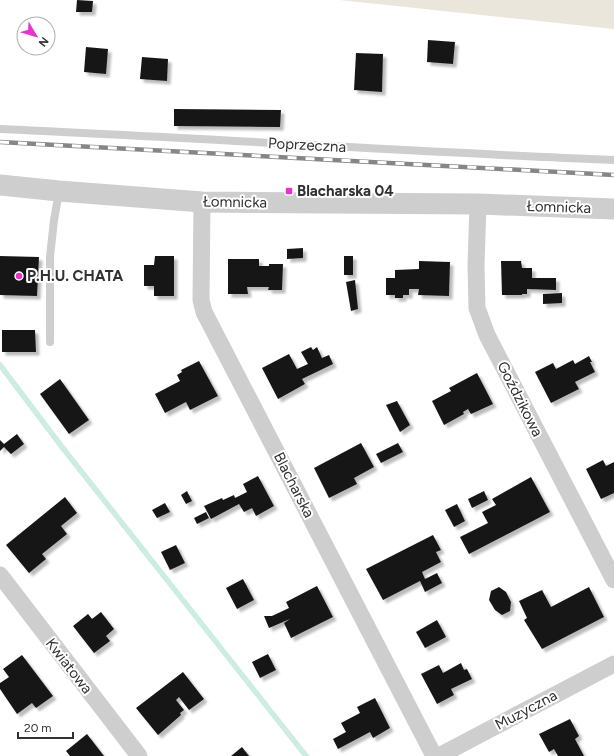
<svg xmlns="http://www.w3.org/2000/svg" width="614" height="756" font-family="Figtree,sans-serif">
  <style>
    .green { fill: #eae6dc }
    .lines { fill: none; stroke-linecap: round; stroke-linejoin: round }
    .stream { stroke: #ccede0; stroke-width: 5.5 }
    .building { fill: #181818; filter: url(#shadow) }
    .service { stroke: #cecece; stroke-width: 8 }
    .minor { stroke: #cecece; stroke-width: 17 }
    .tertiary { stroke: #cecece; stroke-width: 21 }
    .rail-casing { stroke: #868686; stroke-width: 4.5 }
    .rail { stroke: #fff; stroke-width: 3; stroke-dasharray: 9; stroke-linecap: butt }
    .poi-dot { fill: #e635cc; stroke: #fff; stroke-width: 1.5 }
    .labels { text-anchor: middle; stroke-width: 4; stroke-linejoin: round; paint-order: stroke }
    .street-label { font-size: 15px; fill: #313131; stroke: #fff }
    .poi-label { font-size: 15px; font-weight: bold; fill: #313131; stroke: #fff; text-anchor: start }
  </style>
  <defs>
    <filter id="shadow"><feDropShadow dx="3.5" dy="3.5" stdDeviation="1" flood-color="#0004"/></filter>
  </defs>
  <rect width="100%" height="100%" fill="#fff"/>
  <polygon class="green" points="339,0 614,0 614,29"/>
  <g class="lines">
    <polyline class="stream" points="0,365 62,447 306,756"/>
  </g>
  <g class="building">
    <polygon points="77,0 93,1 92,12 76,12"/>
    <polygon points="428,40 455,42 453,64 427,62"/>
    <polygon points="86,47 108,49 106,74 84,72"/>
    <polygon points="356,53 383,54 382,92 354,90"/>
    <polygon points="142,57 168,59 167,81 140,79"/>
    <polygon points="174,109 281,110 280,127 174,126"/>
    <polygon points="303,248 303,258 287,259 287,249"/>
    <polygon points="0,256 39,257 37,296 0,295"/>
    <polygon points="155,256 174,256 174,296 154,296 154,286 144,286 144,265 154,265"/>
    <rect x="344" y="256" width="9" height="19"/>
    <polygon points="228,259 259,259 259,266 269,266 269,264 283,264 282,290 268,290 269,287 247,287 248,294 228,294"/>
    <polygon points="419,261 450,262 449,296 418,295 419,289 409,289 409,295 403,295 403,298 395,298 395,295 386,295 386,278 395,278 395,270 419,269"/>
    <polygon points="501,261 521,261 522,268 532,268 532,278 556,278 556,290 527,289 527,294 522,294 522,295 502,295"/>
    <polygon points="355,280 358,309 351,311 346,282"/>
    <polygon points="562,293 562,303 543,304 543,294"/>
    <polygon points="2,330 35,330 36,352 2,352"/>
    <polygon points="311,347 313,350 317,347 322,358 329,355 333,364 302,379 305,384 278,399 262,368 289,354 297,369 308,364 301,352"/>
    <polygon points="589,356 592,362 590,362 595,372 575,382 579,389 551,403 535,372 553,363 556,369 573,360 575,364"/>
    <polygon points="199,361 218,396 190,410 186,402 165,413 155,394 180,381 177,375 182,372 181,370"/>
    <polygon points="477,373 493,404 471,414 468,409 463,412 464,414 444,425 432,401 451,391 449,388"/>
    <polygon points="60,379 89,420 69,434 40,394"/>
    <polygon points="397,401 410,425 400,432 386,405"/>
    <polygon points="17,434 24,444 11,454 4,447 0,451 0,440 4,444"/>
    <polygon points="361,443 374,467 354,478 357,484 329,498 314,468"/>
    <polygon points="398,443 403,452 381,463 376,454"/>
    <polygon points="603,460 606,466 614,462 614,493 601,499 586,469"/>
    <polygon points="258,476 274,506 256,516 252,508 244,512 239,504 211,519 204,506 222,498 223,500 234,495 235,498 247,492 243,484"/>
    <polygon points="531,477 550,512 469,554 460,537 488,523 482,512 496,505 492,499"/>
    <polygon points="187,491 192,501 186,504 181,495"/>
    <polygon points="484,491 488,500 472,508 468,499"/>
    <polygon points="65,497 77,513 61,526 67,534 42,554 46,559 29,573 6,545"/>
    <polygon points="165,503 170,512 157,518 152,510"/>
    <polygon points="457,504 465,521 454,527 445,510"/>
    <polygon points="206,512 209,518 197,524 194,518"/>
    <polygon points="433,535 441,550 436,552 441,562 422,572 425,579 437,573 442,583 425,592 420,581 383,600 366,569"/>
    <polygon points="176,545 185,563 170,570 161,552"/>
    <polygon points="243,579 254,600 237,609 226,588"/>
    <polygon points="317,586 333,617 291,638 284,623 290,619 269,628 264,616 272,616 289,608 286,602"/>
    <polygon points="499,587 506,592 511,602 510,611 502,615 495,610 489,600 491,591"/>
    <polygon points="589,587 604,617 542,649 524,620 527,618 519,601 542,590 551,607"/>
    <polygon points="101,612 114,629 106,636 110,641 94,653 73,626 88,614 92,619"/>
    <polygon points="437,620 446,637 425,648 416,632"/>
    <polygon points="268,654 276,670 260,678 252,662"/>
    <polygon points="22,655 53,696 36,708 32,703 17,714 0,689 0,683 9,677 3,669"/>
    <polygon points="461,663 464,670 467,669 472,679 451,689 454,695 437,704 421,674 439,665 443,673"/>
    <polygon points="183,672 204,699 189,710 179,697 176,700 184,710 180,713 181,715 158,735 136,708"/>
    <polygon points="375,698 390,728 373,738 370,732 338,749 333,739 346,732 341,723 360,713 357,707"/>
    <polygon points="570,719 579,736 575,739 584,756 558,756 554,749 549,752 539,734"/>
    <polygon points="87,734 104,756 70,756 66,751"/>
    <polygon points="242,747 249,756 231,756"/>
  </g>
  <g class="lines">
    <g class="service">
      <path d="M0 129C205 138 409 152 614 160"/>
      <polyline points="50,342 50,257 54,220 59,192"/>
    </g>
    <g class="minor">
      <polyline points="202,202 201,300 204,312 434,756"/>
      <polyline points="478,204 476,265 477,308 487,335 614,580"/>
      <polyline points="0,575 139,756"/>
      <polyline points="439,756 614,664"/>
    </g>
    <polyline class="tertiary" points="0,185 59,191 202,202 478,204 614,209"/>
    <g class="rail-casing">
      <polyline id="rail" points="0,142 614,175"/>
    </g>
    <use href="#rail" class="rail"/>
  </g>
  <g class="poi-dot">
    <rect x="285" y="187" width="8" height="8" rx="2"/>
    <circle cx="19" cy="276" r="4"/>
  </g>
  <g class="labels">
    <g class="street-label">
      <text transform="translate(307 145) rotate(3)" y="5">Poprzeczna</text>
      <text transform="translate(235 202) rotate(1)" y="5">Łomnicka</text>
      <text transform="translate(559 207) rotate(2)" y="5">Łomnicka</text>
      <text transform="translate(520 399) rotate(63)" y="5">Goździkowa</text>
      <text transform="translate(294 485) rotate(63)" y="5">Blacharska</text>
      <text transform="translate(69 666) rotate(52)" y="5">Kwiatowa</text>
      <text transform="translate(526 710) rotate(-28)" y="5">Muzyczna</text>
    </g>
    <g class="poi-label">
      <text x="297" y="196">Blacharska 04</text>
      <text x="27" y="281">P.H.U. CHATA</text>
    </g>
  </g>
  <g transform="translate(36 36) rotate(128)"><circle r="19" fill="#ffffff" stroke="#adadad"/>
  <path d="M0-3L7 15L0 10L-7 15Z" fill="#e635cc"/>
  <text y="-6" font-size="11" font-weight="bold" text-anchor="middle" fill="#313131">N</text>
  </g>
  <path d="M18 732v6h55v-6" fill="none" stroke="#313131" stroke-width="2"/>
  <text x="24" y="732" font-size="12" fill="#313131" stroke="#ffffff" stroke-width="3" paint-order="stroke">20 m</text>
</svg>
